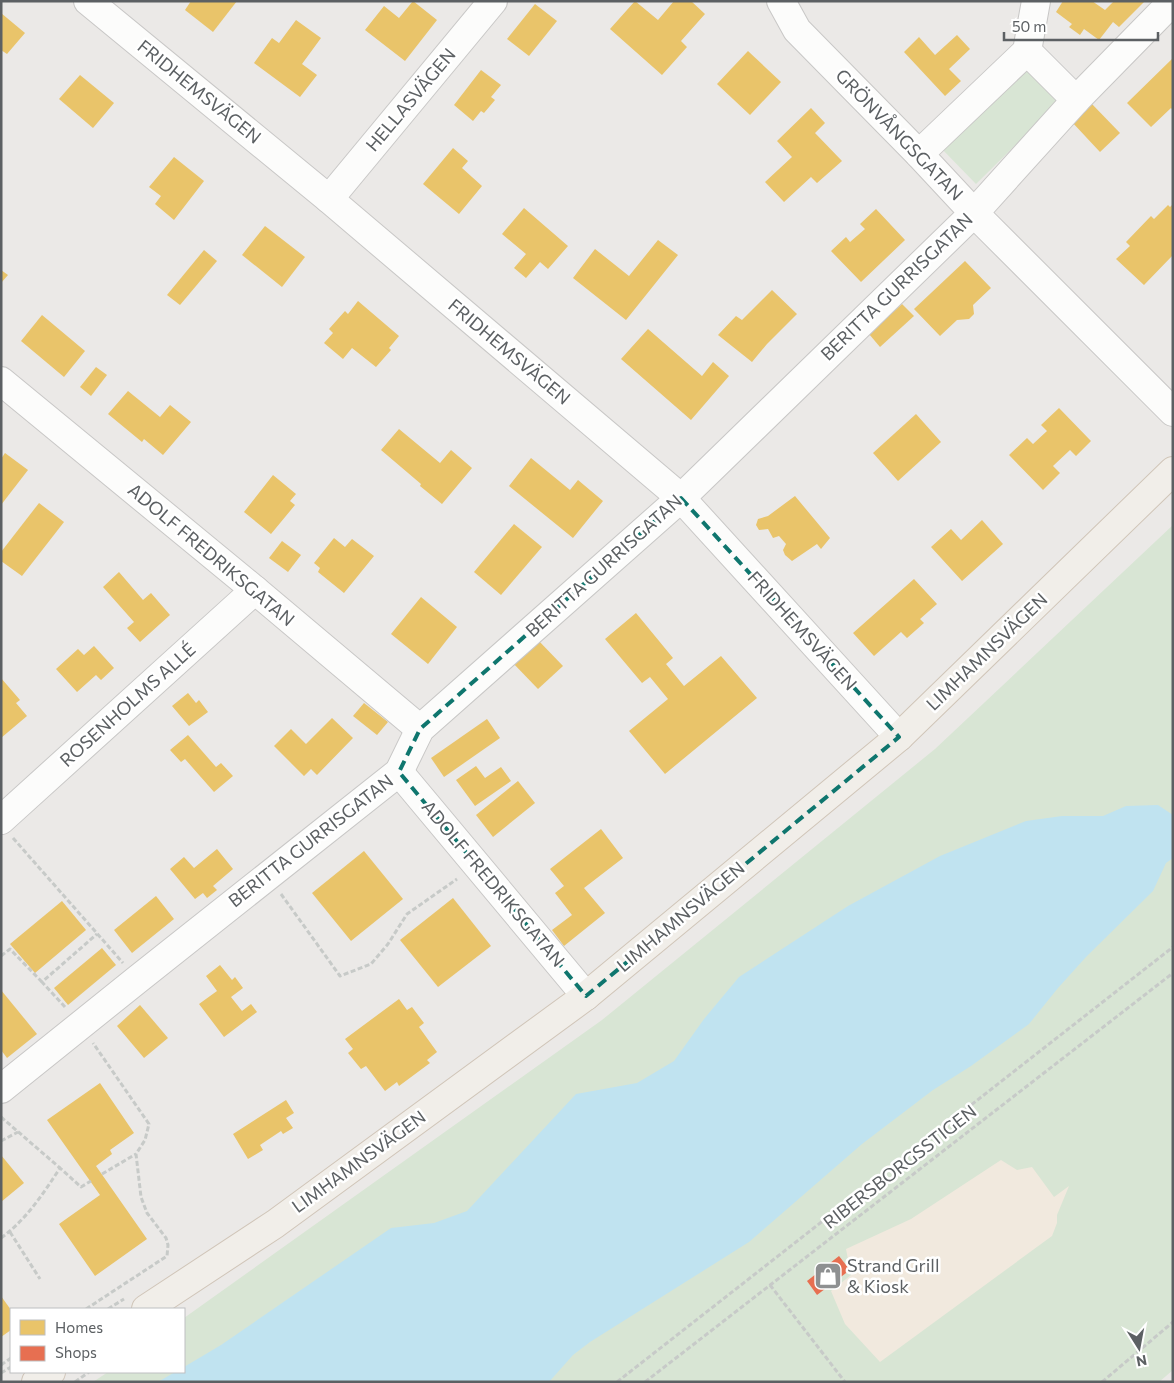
<svg xmlns="http://www.w3.org/2000/svg" width="1174" height="1383" font-family="Commissioner,sans-serif">
  <style>
    .green { fill: #d8e5d4 }
    .sand { fill: #f1e9de }
    .water { fill: #c0e3f0 }
    .homes { fill: #e9c46a }
    .shops { fill: #e76f51 }
    .lines { fill: none; stroke-linecap: round; stroke-linejoin: round }
    .minor-casing { stroke: #c8c7c6; stroke-width: 30 }
    .major-casing { stroke: #d0c5b8; stroke-width: 30 }
    .path { stroke: #c7cac8; stroke-width: 3; stroke-dasharray: 5 2.5; stroke-linecap: butt }
    .minor { stroke: #fcfcfb; stroke-width: 28 }
    .major { stroke: #f1eee9; stroke-width: 28 }
    .marked { fill: none; stroke: #0f766e; stroke-width: 4; stroke-dasharray: 10 6; stroke-linejoin: round }
    .labels { text-anchor: middle; stroke-width: 5; stroke-linejoin: round; paint-order: stroke }
    .street-label { font-size: 18px; fill: #5c6063; stroke: #fff }
    .poi-label { font-size: 18px; fill: #5c6063; stroke: #fff; text-anchor: start }
  </style>
  <rect width="100%" height="100%" fill="#ebe9e7"/>
  <g class="green">
    <polygon points="1023,66 1059,102 976,184 940,147"/>
    <polygon points="1173,525 1173,1370 1159,1382 93,1382 108,1372 184,1372 184,1318 602,1020 935,749"/>
  </g>
  <polygon class="sand" points="1001,1160 1017,1170 1032,1167 1054,1197 1069,1186 1057,1215 1057,1223 1052,1236 880,1362 845,1324 831,1291 851,1275 846,1249 911,1219"/>
  <polygon class="water" points="1158,805 1173,815 1173,858 1166,863 1153,891 1086,957 1058,988 1029,1024 971,1066 933,1090 862,1144 749,1242 590,1342 573,1355 549,1382 158,1382 175,1372 184,1372 184,1367 221,1345 391,1228 434,1223 467,1211 576,1094 637,1083 674,1061 704,1019 739,977 848,906 940,856 1026,821 1062,816 1103,816 1126,806"/>
  <g class="homes">
    <polygon points="191,1 237,1 213,32 185,10"/>
    <polygon points="413,1 437,20 405,61 365,30 384,6 399,18"/>
    <polygon points="635,1 658,20 674,1 691,1 705,14 681,41 687,47 662,75 610,29"/>
    <polygon points="1063,1 1092,1 1105,10 1114,1 1145,1 1119,27 1113,22 1099,40 1084,29 1080,35 1069,27 1072,24 1056,12"/>
    <polygon points="535,4 557,21 529,56 507,39"/>
    <polygon points="1,13 25,33 7,54 1,50"/>
    <polygon points="296,20 321,38 302,64 317,75 300,97 254,63 272,38 279,43"/>
    <polygon points="957,35 970,49 949,69 961,81 945,96 904,52 919,37 935,55"/>
    <polygon points="748,51 781,82 750,115 717,84"/>
    <polygon points="1173,58 1173,110 1171,108 1151,127 1127,103"/>
    <polygon points="481,70 501,85 491,97 495,100 484,113 481,111 473,121 454,105"/>
    <polygon points="80,75 114,103 93,128 59,99"/>
    <polygon points="1090,102 1120,133 1100,152 1071,121"/>
    <polygon points="811,108 825,123 815,133 842,161 817,183 811,177 784,202 765,182 792,157 777,141"/>
    <polygon points="453,148 468,161 462,168 482,186 459,214 423,184"/>
    <polygon points="174,157 204,181 174,220 155,204 161,196 149,187"/>
    <polygon points="1173,204 1173,255 1144,285 1116,259 1130,246 1126,242 1151,216 1154,219 1168,205 1170,207"/>
    <polygon points="524,208 568,246 548,269 540,262 526,278 514,268 526,254 502,234"/>
    <polygon points="876,209 905,240 861,282 831,251 846,237 850,242 865,229 860,224"/>
    <polygon points="265,226 305,257 282,287 242,255"/>
    <polygon points="658,240 678,255 626,320 573,278 595,249 629,276"/>
    <polygon points="204,250 217,261 180,305 167,295"/>
    <polygon points="965,261 991,288 973,305 974,314 969,319 957,320 940,336 914,309"/>
    <polygon points="1,270 8,275 1,283"/>
    <polygon points="772,290 797,314 767,344 752,362 718,335 736,316 742,320"/>
    <polygon points="358,301 399,336 389,348 391,350 376,367 352,348 343,359 324,343 333,333 329,329 345,311 348,314"/>
    <polygon points="902,304 914,316 880,347 869,334"/>
    <polygon points="42,315 85,351 64,377 21,341"/>
    <polygon points="648,329 702,376 713,362 729,376 691,420 621,359"/>
    <polygon points="96,367 107,375 91,396 80,387"/>
    <polygon points="128,391 160,417 170,405 191,422 163,455 144,439 142,442 108,414"/>
    <polygon points="1059,408 1091,441 1076,456 1070,450 1053,466 1060,473 1043,490 1009,455 1027,438 1033,444 1047,431 1041,425"/>
    <polygon points="916,414 941,442 898,481 873,453"/>
    <polygon points="399,429 440,463 451,450 472,468 442,504 420,486 421,484 381,450"/>
    <polygon points="5,453 28,470 1,505 1,459"/>
    <polygon points="531,458 570,490 578,480 603,501 573,538 509,486"/>
    <polygon points="273,475 296,494 290,501 295,505 271,534 244,512"/>
    <polygon points="795,496 830,538 821,549 817,544 792,561 785,555 783,550 786,544 779,536 773,538 768,529 759,530 756,525 758,519 768,516"/>
    <polygon points="39,503 64,522 22,576 1,561 1,552"/>
    <polygon points="982,520 1003,544 962,581 931,547 951,529 961,540"/>
    <polygon points="514,524 542,547 501,595 474,572"/>
    <polygon points="334,538 345,547 352,539 374,556 344,593 318,572 320,568 314,563"/>
    <polygon points="282,541 301,555 288,572 269,558"/>
    <polygon points="119,572 143,600 151,593 170,615 140,642 127,628 134,622 103,587"/>
    <polygon points="914,579 937,604 920,619 924,623 907,638 901,632 874,656 853,633"/>
    <polygon points="421,597 457,627 428,664 391,634"/>
    <polygon points="636,613 673,658 666,664 684,686 721,656 757,698 665,774 629,731 668,699 650,677 642,683 605,639"/>
    <polygon points="536,638 563,666 538,689 511,661"/>
    <polygon points="94,646 114,668 101,680 96,675 77,692 56,669 78,649 84,655"/>
    <polygon points="1,678 20,700 16,703 27,716 1,738"/>
    <polygon points="188,693 196,703 199,700 208,712 189,726 172,706"/>
    <polygon points="364,703 388,722 377,735 353,716"/>
    <polygon points="332,718 353,738 317,775 311,769 304,776 274,746 291,729 306,744"/>
    <polygon points="487,719 500,738 444,777 431,758"/>
    <polygon points="188,735 216,767 221,763 233,776 214,792 185,759 181,762 170,750"/>
    <polygon points="476,766 485,778 501,767 511,781 475,806 456,780"/>
    <polygon points="518,781 535,803 493,837 476,815"/>
    <polygon points="601,829 623,858 584,888 605,913 564,946 552,930 572,915 555,893 564,886 550,869"/>
    <polygon points="217,849 233,869 213,886 217,890 207,898 203,893 195,899 170,869 184,857 194,868"/>
    <polygon points="364,851 403,899 351,941 312,893"/>
    <polygon points="156,896 174,919 132,953 114,930"/>
    <polygon points="453,898 491,946 438,987 400,940"/>
    <polygon points="62,901 86,930 35,973 10,944"/>
    <polygon points="102,948 116,965 68,1005 54,988"/>
    <polygon points="220,965 232,980 235,977 243,988 231,997 242,1011 251,1004 257,1012 224,1037 199,1004 217,991 206,976"/>
    <polygon points="1,990 37,1034 7,1058 1,1050"/>
    <polygon points="399,999 407,1010 412,1007 424,1023 419,1027 437,1052 427,1060 430,1063 399,1086 397,1082 385,1091 366,1066 361,1069 348,1053 353,1049 345,1039"/>
    <polygon points="140,1005 168,1038 144,1058 117,1026"/>
    <polygon points="100,1083 134,1133 110,1150 112,1154 96,1166 147,1239 95,1276 59,1224 100,1195 47,1120"/>
    <polygon points="286,1100 294,1113 286,1118 293,1128 283,1134 281,1131 260,1145 263,1150 248,1159 233,1134"/>
    <polygon points="1,1155 24,1183 1,1202"/>
    <polygon points="1,1296 11,1310 11,1330 1,1337"/>
  </g>
  <polygon class="shops" points="839,1256 850,1270 817,1295 807,1281"/>
  <g class="lines">
    <g class="minor-casing">
      <g id="minor">
        <polyline points="88,1 329,199 681,498 899,737"/>
        <polyline points="781,1 797,30 919,154 974,213 1173,412"/>
        <polyline points="1027,51 1076,100"/>
        <polyline points="919,154 1027,51 1036,1"/>
        <polyline points="329,199 493,1"/>
        <polyline points="1,381 255,590 420,729"/>
        <polyline points="399,772 586,996"/>
        <polyline points="1,820 255,590"/>
        <polyline points="1,1089 138,979 399,772 420,729 681,498 974,213 1076,100 1173,1"/>
      </g>
    </g>
    <g class="major-casing">
      <g id="major">
        <polyline points="146,1309 275,1224 586,996 899,737 1173,471"/>
        <polyline points="36,1382 51,1372"/>
      </g>
    </g>
    <g class="path">
      <polyline points="13,838 123,963"/>
      <polyline points="281,894 340,976 371,964 388,944 407,914 457,879"/>
      <polyline points="1,956 10,949 42,982"/>
      <polyline points="65,1007 42,982 97,934"/>
      <polyline points="1,1117 60,1168"/>
      <polyline points="1,1141 18,1132"/>
      <polyline points="102,1174 136,1154"/>
      <polyline points="10,1232 40,1279"/>
      <path d="M1 1238C26 1220 43 1194 60 1168L81 1187 91 1181"/>
      <polyline points="770,1285 845,1382"/>
      <polyline points="86,1309 167,1256 168,1245 166,1238 147,1213 141,1197 136,1154 145,1140 149,1124 93,1043"/>
      <polyline points="108,1309 124,1299"/>
      <polyline points="1,1365 11,1358"/>
      <polyline points="1,1373 11,1367"/>
      <polyline points="75,1382 89,1372"/>
      <polyline points="617,1382 1173,947"/>
      <polyline points="645,1382 1173,973"/>
      <polyline points="1102,1382 1173,1322"/>
    </g>
    <use href="#minor" class="minor"/>
    <use href="#major" class="major"/>
  </g>
  <path class="marked" d="M681 498 899 737 586 996 399 772 420 729Z"/>
  <defs>
    <g id="shop-square" transform="scale(1.4375)"><rect x="-9" y="-9" width="18" height="18" rx="4" fill="#8e9091" stroke="#fff"/><path d="M-5-2.5h2.3a2.7 3.5 0 0 1 5.4 0H5L5.5 6h-11ZM-1.5-2.5h3a1.5 2.3 0 0 0-3 0Z" fill="#fff"/></g>
  </defs>
  <g fill-rule="evenodd">
    <use href="#shop-square" x="828" y="1276"/>
  </g>
  <g class="labels">
    <g class="street-label">
      <text transform="translate(199 92) rotate(39)" y="6">FRIDHEMSVÄGEN</text>
      <text transform="translate(411 100) rotate(-50)" y="6">HELLASVÄGEN</text>
      <text transform="translate(899 135) rotate(46)" y="6">GRÖNVÅNGSGATAN</text>
      <text transform="translate(897 287) rotate(-44)" y="6">BERITTA GURRISGATAN</text>
      <text transform="translate(509 352) rotate(40)" y="6">FRIDHEMSVÄGEN</text>
      <text transform="translate(211 555) rotate(40)" y="6">ADOLF FREDRIKSGATAN</text>
      <text transform="translate(604 566) rotate(-42)" y="6">BERITTA GURRISGATAN</text>
      <text transform="translate(802 631) rotate(48)" y="6">FRIDHEMSVÄGEN</text>
      <text transform="translate(987 652) rotate(-44)" y="6">LIMHAMNSVÄGEN</text>
      <text transform="translate(128 705) rotate(-42)" y="6">ROSENHOLMS ALLÉ</text>
      <text transform="translate(311 841) rotate(-38)" y="6">BERITTA GURRISGATAN</text>
      <text transform="translate(493 884) rotate(50)" y="6">ADOLF FREDRIKSGATAN</text>
      <text transform="translate(681 917) rotate(-40)" y="6">LIMHAMNSVÄGEN</text>
      <text transform="translate(359 1162) rotate(-36)" y="6">LIMHAMNSVÄGEN</text>
      <text transform="translate(900 1167) rotate(-38)" y="6">RIBERSBORGSSTIGEN</text>
    </g>
    <g class="poi-label">
      <text x="847" y="1272">Strand Grill<tspan x="847" dy="21">&amp; Kiosk</tspan></text>
    </g>
  </g>
  <rect width="1174" height="1383" fill="none" stroke="#5c6063" stroke-width="5"/>
  <rect x="10" y="1308" width="175" height="65" fill="#ffffff" stroke="#bebfc1"/>
  <rect x="20" y="1320" width="25" height="15" fill="#e9c46a" stroke="#bebfc1"/>
  <text x="55" y="1333" font-size="15" fill="#5c6063">Homes</text>
  <rect x="20" y="1346" width="25" height="15" fill="#e76f51" stroke="#bebfc1"/>
  <text x="55" y="1358" font-size="15" fill="#5c6063">Shops</text>
  <g transform="translate(1139 1348) rotate(169)" stroke="#ffffff" stroke-width="4" paint-order="stroke">
  <path d="M0-4L9 19L0 12L-9 19Z" fill="#5c6063"/>
  <text y="-8" font-size="14" font-weight="bold" text-anchor="middle" fill="#5c6063">N</text>
  </g>
  <path d="M1004 32v8h154v-8" fill="none" stroke="#5c6063" stroke-width="2.5"/>
  <text x="1012" y="32" font-size="15" fill="#5c6063" stroke="#ffffff" stroke-width="4" paint-order="stroke">50 m</text>
</svg>
